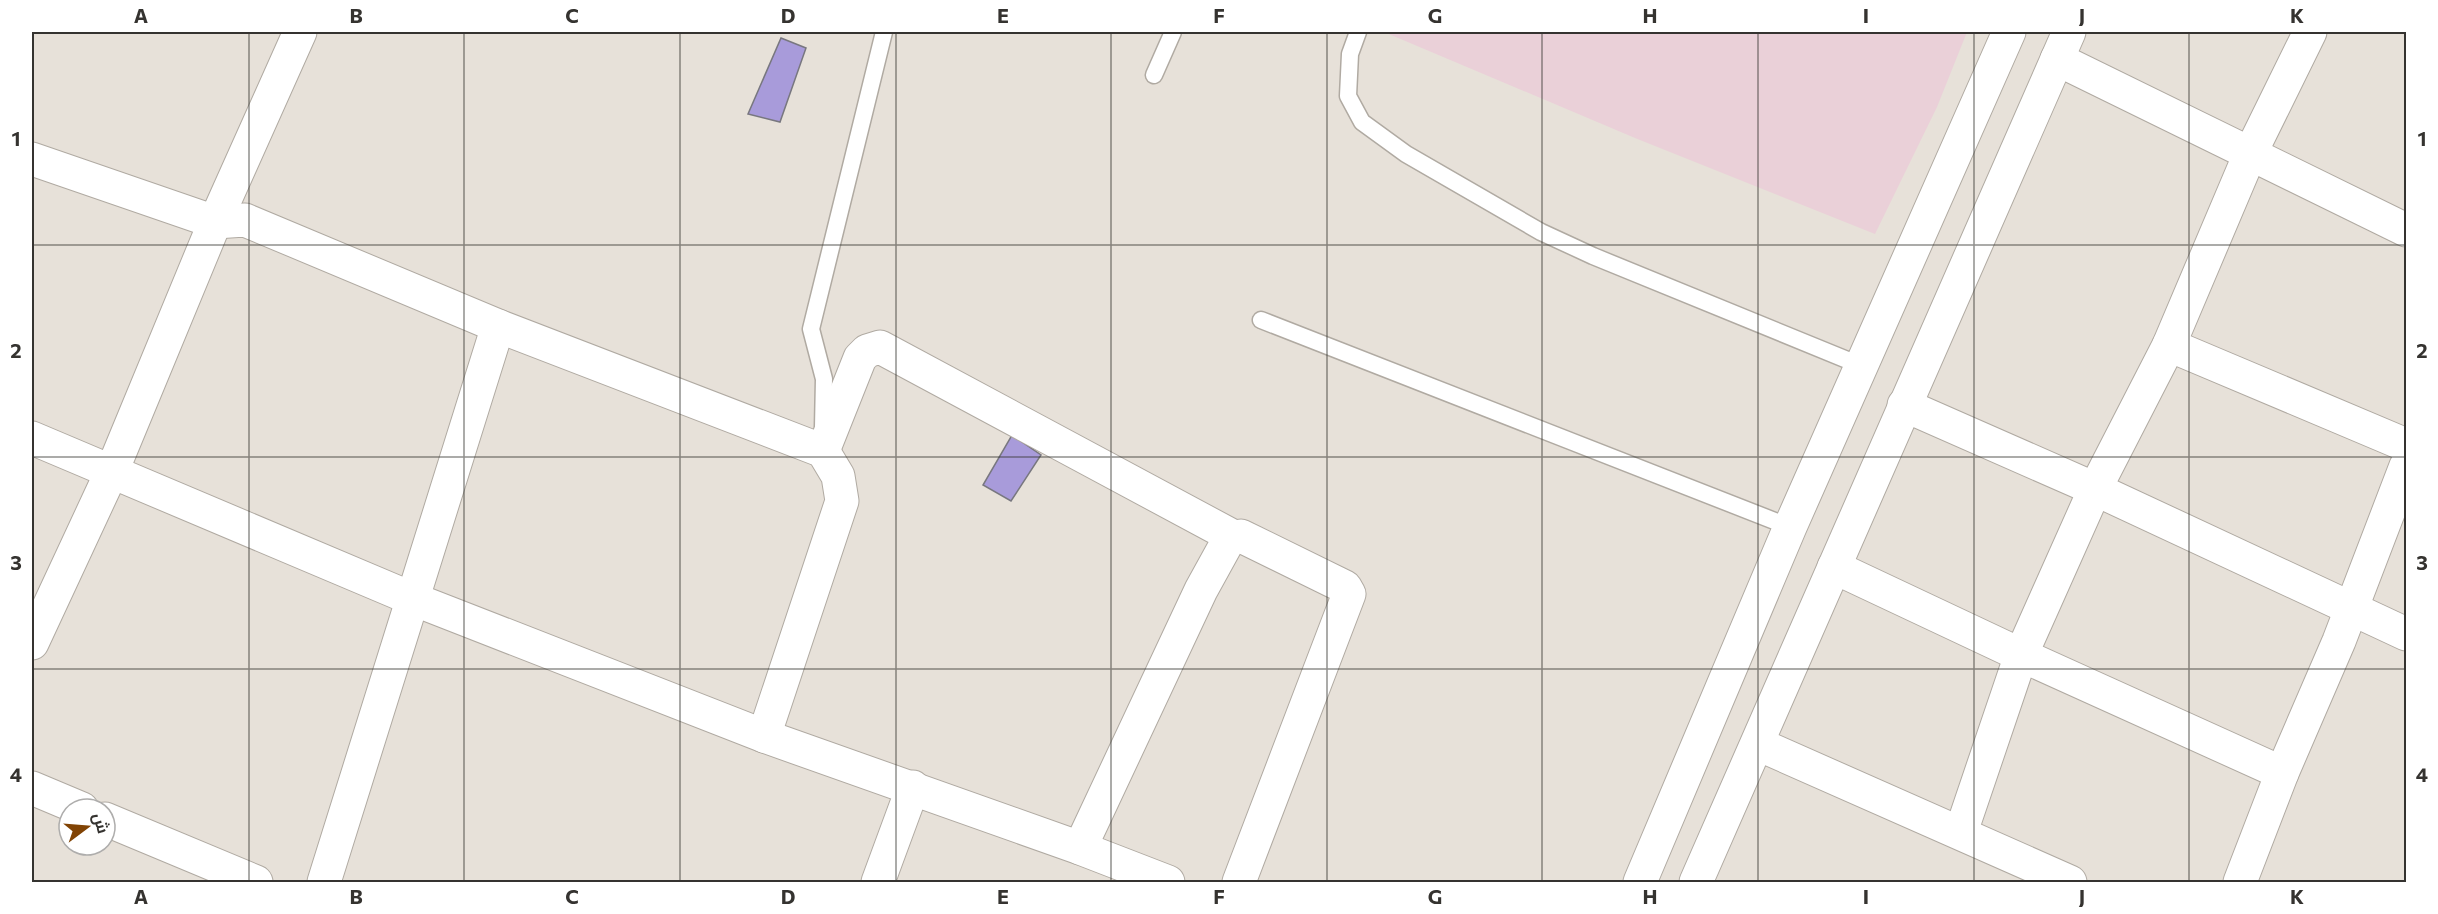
<svg xmlns="http://www.w3.org/2000/svg" width="2438" height="914" font-family="Commissioner,Cairo,sans-serif">
  <style>
    .commercial { fill: #ead0d8 }
    .building { fill: #a89bda; stroke: #78777f; stroke-width: 1.5 }
    .lines { fill: none; stroke-linecap: round; stroke-linejoin: round }
    .service-casing { stroke: #b0aaa2; stroke-width: 19 }
    .minor-casing { stroke: #b0aaa2; stroke-width: 35 }
    .tertiary-casing { stroke: #b0aaa2; stroke-width: 35 }
    .service { stroke: #fff; stroke-width: 16 }
    .minor { stroke: #fff; stroke-width: 33 }
    .tertiary { stroke: #fff; stroke-width: 33 }
    .grid { fill: none; stroke: #353330; stroke-width: 1.5; stroke-opacity: 0.55 }
    .neatline { fill: none; stroke: #353330; stroke-width: 2 }
    .grid-label { font-size: 20px; text-anchor: middle; font-weight: bold; fill: #353330 }
  </style>
  <rect width="100%" height="100%" fill="#e7e1d9"/>
  <polygon class="commercial" points="1384,32 1967,32 1937,107 1875,234 1635,138"/>
  <g class="building">
    <polygon points="781,38 806,48 780,122 748,114"/>
    <polygon points="1012,435 1041,455 1011,501 983,485"/>
  </g>
  <g class="lines">
    <g class="service-casing">
      <g id="service">
        <polyline points="1358,32 1350,54 1348,96 1362,122 1406,154 1541,232 1593,256 1862,366"/>
        <polyline points="1154,75 1173,32"/>
        <polyline points="1261,320 1790,527"/>
        <polyline points="823,427 824,379 811,329 884,32"/>
      </g>
    </g>
    <g class="minor-casing">
      <g id="minor">
        <polyline points="2057,59 2406,230"/>
        <polyline points="32,159 215,222 245,220 498,326 823,451 838,476 842,501 764,736"/>
        <polyline points="2169,345 2406,445"/>
        <polyline points="1904,405 2095,489 2406,634"/>
        <polyline points="32,438 413,599 764,736 1080,848 1168,882"/>
        <polyline points="823,451 860,358 867,351 880,347 1234,537"/>
        <polyline points="1834,567 2021,655 2282,773"/>
        <polyline points="32,643 112,471 215,222 300,32"/>
        <polyline points="1758,744 2070,882"/>
        <polyline points="32,788 82,809"/>
        <polyline points="105,819 256,882"/>
        <polyline points="1961,832 2021,655 2095,489 2169,345 2250,154 2310,32"/>
        <polyline points="1080,848 1201,590 1228,541 1234,537 1241,536 1345,587 1349,594 1239,882"/>
        <polyline points="324,882 498,326"/>
        <polyline points="878,882 913,787"/>
        <polyline points="2240,882 2282,773 2339,641 2406,466"/>
      </g>
    </g>
    <g class="tertiary-casing">
      <g id="tertiary">
        <polyline points="1640,882 1790,527 2009,32"/>
        <polyline points="1696,882 2069,32"/>
      </g>
    </g>
    <use href="#service" class="service"/>
    <use href="#minor" class="minor"/>
    <use href="#tertiary" class="tertiary"/>
  </g>
  <path class="grid" d="M249 32V882M464 32V882M680 32V882M896 32V882M1111 32V882M1327 32V882M1542 32V882M1758 32V882M1974 32V882M2189 32V882M32 245H2406M32 457H2406M32 669H2406"/>
  <rect width="2438" height="914" fill="none" stroke="#ffffff" stroke-width="66"/>
  <g transform="translate(87 827) rotate(74)"><circle r="28" fill="#ffffff" stroke="#aeadac" stroke-width="1.5"/>
  <path d="M0-4.5L10 22L0 15L-10 22Z" fill="#814304"/>
  <text y="-9" font-size="16" font-weight="bold" text-anchor="middle" fill="#353330">ش</text>
  </g>
  <rect x="33" y="33" width="2372" height="848" class="neatline"/>
  <g class="grid-label">
    <text x="141" y="23">A</text>
    <text x="356" y="23">B</text>
    <text x="572" y="23">C</text>
    <text x="788" y="23">D</text>
    <text x="1003" y="23">E</text>
    <text x="1219" y="23">F</text>
    <text x="1435" y="23">G</text>
    <text x="1650" y="23">H</text>
    <text x="1866" y="23">I</text>
    <text x="2082" y="23">J</text>
    <text x="2297" y="23">K</text>
    <text x="16" y="146">1</text>
    <text x="2422" y="146">1</text>
    <text x="16" y="358">2</text>
    <text x="2422" y="358">2</text>
    <text x="16" y="570">3</text>
    <text x="2422" y="570">3</text>
    <text x="16" y="782">4</text>
    <text x="2422" y="782">4</text>
    <text x="141" y="904">A</text>
    <text x="356" y="904">B</text>
    <text x="572" y="904">C</text>
    <text x="788" y="904">D</text>
    <text x="1003" y="904">E</text>
    <text x="1219" y="904">F</text>
    <text x="1435" y="904">G</text>
    <text x="1650" y="904">H</text>
    <text x="1866" y="904">I</text>
    <text x="2082" y="904">J</text>
    <text x="2297" y="904">K</text>
  </g>
</svg>
